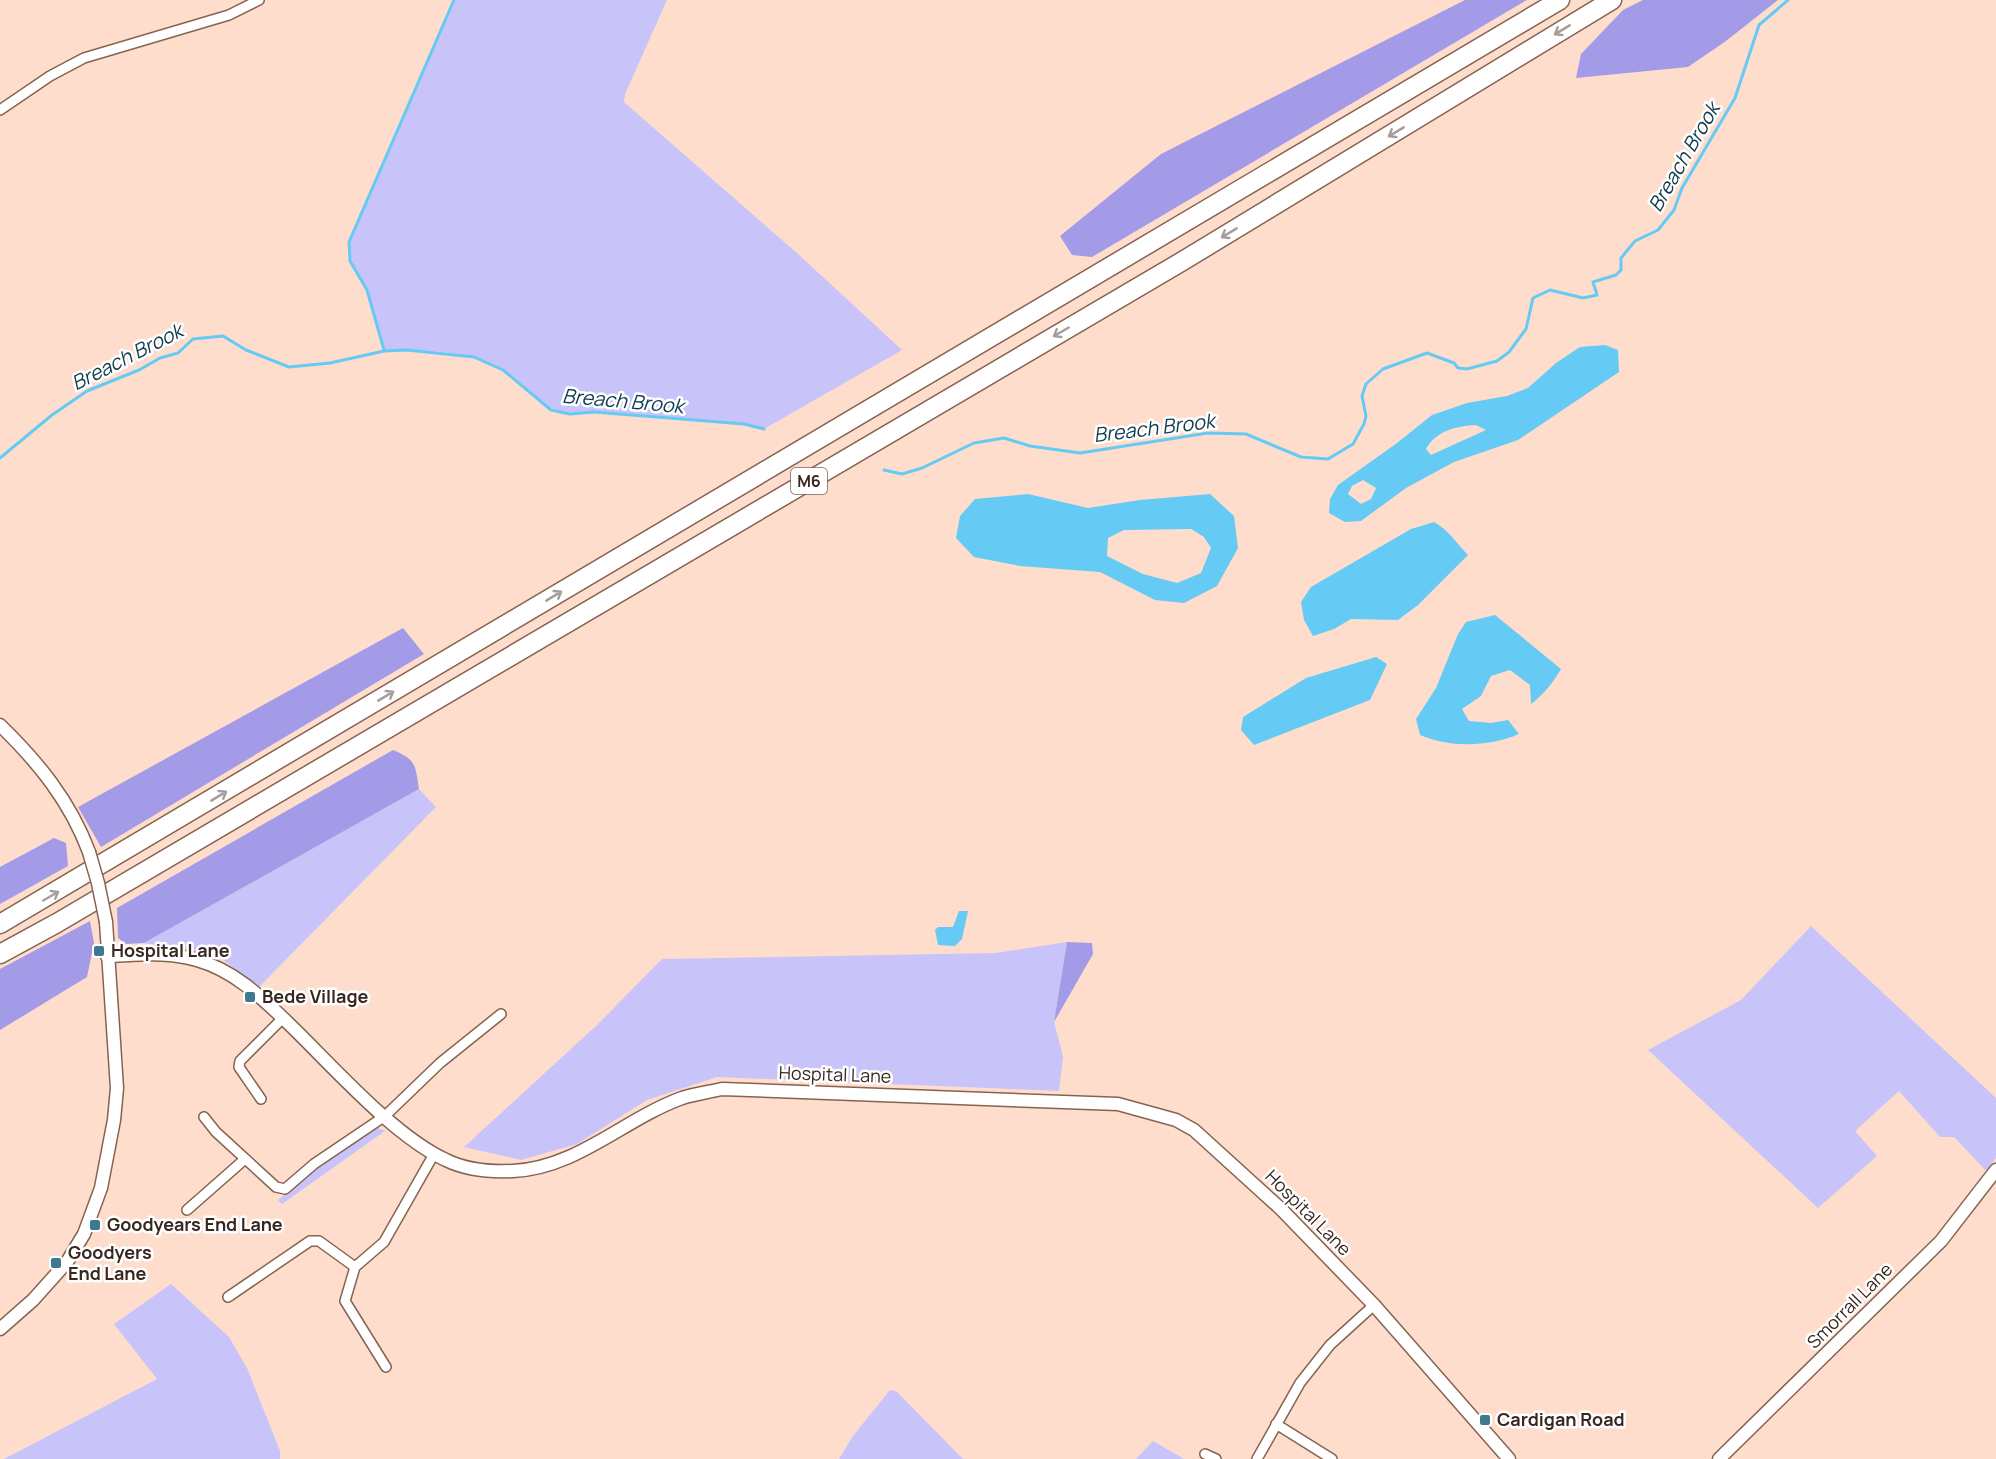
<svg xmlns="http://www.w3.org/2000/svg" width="1996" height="1459" font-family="Manrope,sans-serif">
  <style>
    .green { fill: #c8c4f9 }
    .forest { fill: #a39be8 }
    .water { fill: #65caf4; fill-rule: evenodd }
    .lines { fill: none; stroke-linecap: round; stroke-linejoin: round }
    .stream { stroke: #65caf4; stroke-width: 3 }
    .minor-casing { stroke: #866350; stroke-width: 12 }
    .tertiary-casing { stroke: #866350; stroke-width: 15 }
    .motorway-casing { stroke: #866350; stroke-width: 21 }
    .minor { stroke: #fff; stroke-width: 9 }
    .tertiary { stroke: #fff; stroke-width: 12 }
    .motorway { stroke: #fff; stroke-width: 18 }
    .tertiary-bridge-casing { stroke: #866350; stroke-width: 15; stroke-linecap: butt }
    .tertiary-bridge { stroke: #fff; stroke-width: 12 }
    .oneway { stroke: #a59e9a }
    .poi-dot { fill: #3f7991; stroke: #fff; stroke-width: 2 }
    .labels { text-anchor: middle; stroke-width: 5; stroke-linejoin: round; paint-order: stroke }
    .shield { fill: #fff; stroke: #736862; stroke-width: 1.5 }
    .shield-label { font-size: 16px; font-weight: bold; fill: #37271f }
    .poi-label { font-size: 18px; font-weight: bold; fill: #37271f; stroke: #fff; text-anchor: start }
    .street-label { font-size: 18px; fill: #37271f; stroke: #fff }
    .water-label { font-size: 20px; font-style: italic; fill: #0f3c4e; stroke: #fff }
  </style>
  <rect width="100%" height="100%" fill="#ffddcd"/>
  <g class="green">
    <path d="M454 0H667L625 94 624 102 798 254 902 350 764 429 744 424 594 412C536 417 545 395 502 370 469 350 422 349 384 351L367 290 350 261 349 242Z"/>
    <polygon points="419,789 436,807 259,987 218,956 144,943"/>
    <polygon points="1811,926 1996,1098 1996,1158 1986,1171 1954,1137 1940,1137 1899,1091 1855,1131 1877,1156 1818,1208 1648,1050 1741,1000"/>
    <polygon points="1067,942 1054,1022 1063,1056 1059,1091 717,1077 647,1100 577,1144 521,1160 464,1147 597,1025 662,959 996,953"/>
    <polygon points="376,1127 385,1131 282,1204 278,1200 307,1176"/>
    <polygon points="171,1284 229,1337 247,1368 280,1451 280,1459 4,1459 157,1379 114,1324"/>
    <polygon points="890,1390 896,1391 963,1459 839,1459 853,1436"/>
    <polygon points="1153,1441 1184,1459 1136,1459"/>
  </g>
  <g class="forest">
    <polygon points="1465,0 1527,0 1092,257 1072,255 1060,236 1161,154"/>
    <polygon points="1643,0 1778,0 1726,41 1688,67 1576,78 1581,54 1623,10"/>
    <polygon points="403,628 424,654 101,847 78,807"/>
    <path d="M393 750C417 760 415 765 419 789L144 943 126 944 118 938 117 908Z"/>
    <polygon points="54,838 66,843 68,866 0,904 0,867"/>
    <polygon points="90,921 94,943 87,977 0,1030 0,969"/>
    <polygon points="1067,942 1092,943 1093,954 1054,1022"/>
  </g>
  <g class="water">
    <path d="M1605 345 1618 350 1619 372 1518 440 1454 462 1406 488 1361 521 1345 522 1329 513 1330 499 1338 485 1397 443 1432 415 1467 403 1507 396 1528 388 1556 363 1580 347ZM1476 425 1486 430 1431 455 1426 449C1436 431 1456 426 1476 425ZM1363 480 1376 488 1371 499 1361 504 1348 494 1352 486Z"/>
    <path d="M1028 494 1088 508 1140 500 1210 494 1234 516 1238 548 1217 586 1184 603 1155 600 1100 572 1020 566 974 557 956 538 960 516 975 499ZM1191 529 1204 537 1211 548 1201 573 1177 583 1143 574 1107 556 1108 538 1124 530Z"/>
    <path d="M1434 522C1450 531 1456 543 1468 555L1418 605 1398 620 1351 619 1334 629 1313 636 1304 620 1301 602 1311 587 1411 529Z"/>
    <path d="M1495 615 1561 669C1552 684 1545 693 1531 704L1530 685 1510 670 1491 676 1481 696 1462 709 1469 721 1491 723 1508 720 1519 734C1488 747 1451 748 1420 735L1416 719 1436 688 1458 634 1466 622Z"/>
    <polygon points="1376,657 1387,664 1370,700 1254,745 1241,730 1243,717 1306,678"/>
    <polygon points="959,911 968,911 962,939 955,946 938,945 935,930 938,927 953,927"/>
  </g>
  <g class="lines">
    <g class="stream">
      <polyline points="384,350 367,290 350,261 349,242 454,0"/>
      <polyline points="0,458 52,415 87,391 139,370 160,358 178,353 193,339 223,336 246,350 289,367 330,363 384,351 407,350 474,357 503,370 551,410 570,414 594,412 744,424 764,429"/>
      <polyline points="884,470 902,474 922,468 974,443 1004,438 1030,446 1080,453 1208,433 1246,434 1301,457 1328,459 1353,444 1364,424 1366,416 1362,396 1366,384 1383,369 1427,353 1454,363 1458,368 1467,369 1497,361 1509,352 1526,329 1533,298 1550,290 1583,298 1597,295 1593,282 1616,275 1621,270 1621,258 1635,241 1658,230 1674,210 1682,188 1735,98 1759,25 1788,0"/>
    </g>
    <g class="minor-casing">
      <g id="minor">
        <polyline points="0,110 50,76 84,58 229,15 259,0"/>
        <polyline points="261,1099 239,1067 240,1061 283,1018"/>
        <polyline points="204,1117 216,1132 276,1187 285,1189 314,1164 385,1116 440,1063 501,1014"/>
        <polyline points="187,1210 245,1159"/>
        <polyline points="228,1297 310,1241 319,1241 355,1267"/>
        <polyline points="386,1367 345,1301 355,1267 384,1242 434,1154"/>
        <polyline points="1276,1424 1332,1459"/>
        <polyline points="1205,1454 1216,1459"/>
        <polyline points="1257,1459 1300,1383 1330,1345 1374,1305"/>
      </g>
    </g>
    <g class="tertiary-casing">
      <g id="tertiary">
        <path d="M0 725C38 762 70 801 89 852"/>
        <path d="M107 956C138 955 167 951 197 960 233 970 260 996 286 1021 330 1063 393 1136 446 1160 466 1170 491 1172 513 1171 577 1168 624 1119 682 1098 695 1094 709 1092 722 1089L1118 1104 1176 1120 1194 1130 1281 1209 1374 1305 1509 1459"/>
        <polyline points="0,1329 33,1300 67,1262 84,1234 101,1188 114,1120 117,1088 106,922"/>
        <polyline points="1719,1459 1941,1241 1996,1170"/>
      </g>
    </g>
    <g class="motorway-casing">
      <g id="motorway">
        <polyline points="0,924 1560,0"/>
        <polyline points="0,954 57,923 1181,262 1612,0"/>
      </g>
    </g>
    <use href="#minor" class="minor"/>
    <use href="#tertiary" class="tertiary"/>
    <use href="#motorway" class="motorway"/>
    <g class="tertiary-bridge-casing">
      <polyline id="tertiary-bridge" points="89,852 98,883 106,922"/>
    </g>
    <use href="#tertiary-bridge" class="tertiary-bridge"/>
  </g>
  <defs><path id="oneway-shaft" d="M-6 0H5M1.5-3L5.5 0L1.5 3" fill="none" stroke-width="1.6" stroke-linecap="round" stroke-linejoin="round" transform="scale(1.5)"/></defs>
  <g class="oneway">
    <use href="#oneway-shaft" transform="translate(1562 30) rotate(149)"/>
    <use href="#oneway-shaft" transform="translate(1396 132) rotate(149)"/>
    <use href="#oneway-shaft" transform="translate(1229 233) rotate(149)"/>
    <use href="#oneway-shaft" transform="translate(1061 332) rotate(150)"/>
    <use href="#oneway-shaft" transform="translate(554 596) rotate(-31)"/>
    <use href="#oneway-shaft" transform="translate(386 696) rotate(-31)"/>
    <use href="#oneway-shaft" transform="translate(219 796) rotate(-31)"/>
    <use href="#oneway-shaft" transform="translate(51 896) rotate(-30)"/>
  </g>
  <g class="poi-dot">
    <rect x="93" y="945" width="12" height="12" rx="3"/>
    <rect x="244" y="991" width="12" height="12" rx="3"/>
    <rect x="89" y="1219" width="12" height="12" rx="3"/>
    <rect x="50" y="1257" width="12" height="12" rx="3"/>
    <rect x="1479" y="1414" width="12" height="12" rx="3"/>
  </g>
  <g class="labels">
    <rect class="shield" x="791" y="468" width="36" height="26" rx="4.5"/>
    <g class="shield-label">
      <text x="809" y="487">M6</text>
    </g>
    <g class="poi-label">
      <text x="111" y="957">Hospital Lane</text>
      <text x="262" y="1003">Bede Village</text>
      <text x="107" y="1231">Goodyears End Lane</text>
      <text x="68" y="1259">Goodyers<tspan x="68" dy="21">End Lane</tspan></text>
      <text x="1497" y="1426">Cardigan Road</text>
    </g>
    <g class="street-label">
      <text transform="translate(835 1075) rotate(2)" y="6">Hospital Lane</text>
      <text transform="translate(1308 1213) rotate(45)" y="6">Hospital Lane</text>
      <text transform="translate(1850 1306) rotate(-45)" y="6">Smorrall Lane</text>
    </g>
    <g class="water-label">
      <text transform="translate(1684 157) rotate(-60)" y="7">Breach Brook</text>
      <text transform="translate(127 357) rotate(-27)" y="7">Breach Brook</text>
      <text transform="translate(623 401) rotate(5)" y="7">Breach Brook</text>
      <text transform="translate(1154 428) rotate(-7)" y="7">Breach Brook</text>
    </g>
  </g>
</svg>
